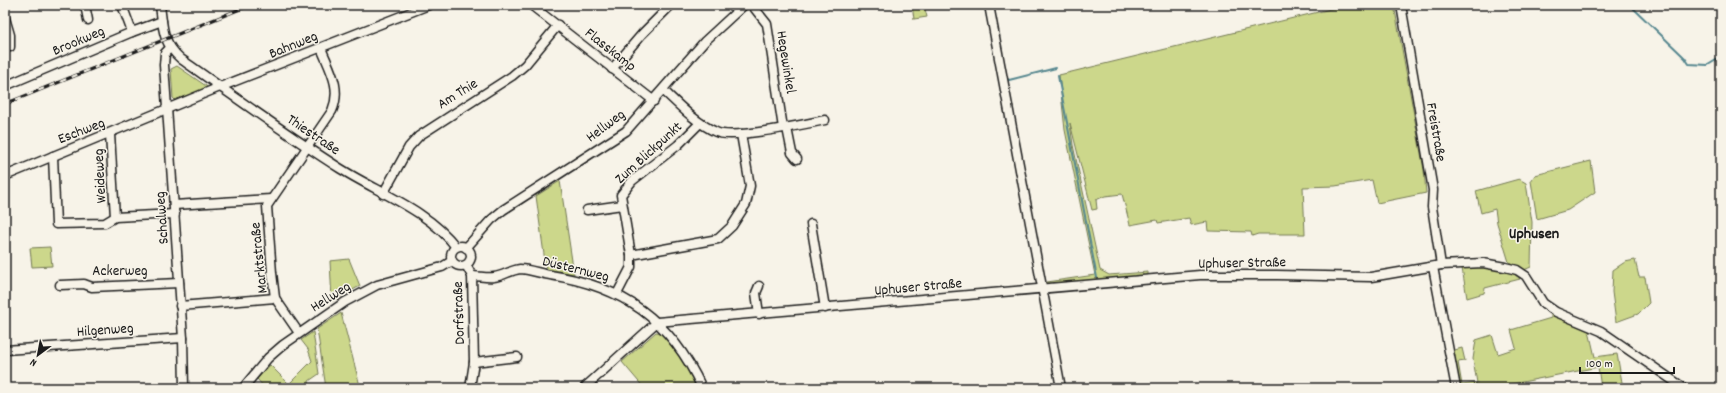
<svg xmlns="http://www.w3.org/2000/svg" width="1726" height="393" font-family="Dekko,sans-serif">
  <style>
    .green { fill: #ccd78b; stroke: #747a54 }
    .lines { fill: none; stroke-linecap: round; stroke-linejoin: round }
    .stream { stroke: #57878f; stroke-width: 2 }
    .minor-casing { stroke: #1c1c1c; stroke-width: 11 }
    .minor { stroke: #f7f3e8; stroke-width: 8 }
    .rail-casing { stroke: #1c1c1c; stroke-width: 3.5 }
    .rail { stroke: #f7f3e8; stroke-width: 2; stroke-dasharray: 6; stroke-linecap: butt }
    .labels { text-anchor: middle; stroke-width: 3; stroke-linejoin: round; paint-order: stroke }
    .street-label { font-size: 15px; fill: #1c1c1c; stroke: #f7f3e8 }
    .neighbourhood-label { font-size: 16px; font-weight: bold; fill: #1c1c1c; stroke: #f7f3e8 }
  </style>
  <rect width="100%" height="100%" fill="#f7f3e8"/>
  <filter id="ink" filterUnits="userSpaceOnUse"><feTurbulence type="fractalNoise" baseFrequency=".025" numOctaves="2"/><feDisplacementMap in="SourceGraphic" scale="8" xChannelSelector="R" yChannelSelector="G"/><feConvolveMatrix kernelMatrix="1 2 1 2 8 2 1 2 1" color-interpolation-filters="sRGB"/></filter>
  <g filter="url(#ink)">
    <g class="green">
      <polygon points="912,5 924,5 927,17 914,19"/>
      <polygon points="1347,5 1394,5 1424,170 1426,193 1377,203 1372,180 1335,186 1303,187 1305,234 1258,234 1252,236 1251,232 1208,231 1207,222 1191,225 1189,218 1158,223 1157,220 1130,225 1122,194 1105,196 1096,200 1097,209 1092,210 1070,123 1073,145 1100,270 1109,275 1148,272 1148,277 1090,280 1047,285 1047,282 1095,275 1065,130 1059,75"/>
      <polygon points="177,66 209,88 175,100 173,98 171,69"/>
      <polygon points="1591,161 1595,192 1568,210 1537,219 1531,181 1535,175"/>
      <polygon points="1519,179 1526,183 1532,222 1531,267 1524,270 1509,262 1497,223 1495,209 1481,213 1476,191"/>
      <polygon points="560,181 574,274 546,269 536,196"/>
      <polygon points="50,247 52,266 32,267 30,248"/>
      <polygon points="349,259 360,286 332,301 330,261"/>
      <polygon points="1635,260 1639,277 1645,277 1649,303 1638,314 1616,322 1612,292 1613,270 1625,262"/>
      <path d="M1462 268C1481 268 1505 264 1520 279L1485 288 1484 293 1467 298Z"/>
      <polygon points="341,313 359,382 361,388 326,388 317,329"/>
      <polygon points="1551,314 1589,331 1595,357 1617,354 1623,388 1601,388 1598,367 1492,388 1458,388 1451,351 1462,348 1465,361 1458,362 1462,385 1477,383 1473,359 1476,340 1492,335 1498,354 1516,348 1511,330 1551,318"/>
      <polygon points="313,332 319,374 309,381 310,388 265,388 257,379 270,365 289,384 312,361 308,349 301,340"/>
      <polygon points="656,332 664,333 672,342 700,388 644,388 622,362"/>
    </g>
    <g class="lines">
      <g class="stream">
        <polyline points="1630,5 1685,58 1689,64 1708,65 1721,57"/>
        <polyline points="1058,76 1097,278"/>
        <polyline points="1005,77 1009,80 1056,68"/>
      </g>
      <g class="minor-casing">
        <g id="minor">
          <polyline points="85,5 88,20"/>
          <polyline points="122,5 132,32"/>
          <path d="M160 5C163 28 162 42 181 59 233 96 286 134 341 169 379 193 428 210 456 247"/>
          <polyline points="531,5 654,101"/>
          <polyline points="752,5 767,24 783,128"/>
          <polyline points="989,5 1061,388"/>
          <polyline points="1401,5 1433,190 1432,207 1441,265"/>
          <polyline points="5,18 10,35 10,47"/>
          <polyline points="170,48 165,53 164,65 183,338 184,388"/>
          <polyline points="612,69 642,34 671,5"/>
          <polyline points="5,86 132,32 162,21"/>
          <path d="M663 90C679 105 696 123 716 132 731 140 806 124 825 120"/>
          <polyline points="787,128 792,153 797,159"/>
          <polyline points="110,134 115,217"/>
          <polyline points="53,156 56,224 105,223 115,217 175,214"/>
          <polyline points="5,176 215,89 429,5"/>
          <polyline points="383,194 409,147 419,136 512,76 525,65 558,25"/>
          <polyline points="174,205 271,199"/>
          <polyline points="587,210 622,205"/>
          <polyline points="811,224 825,308"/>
          <circle cx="461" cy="256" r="10"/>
          <polyline points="466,248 491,220 503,210 626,131 705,41 744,5"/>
          <polyline points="631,255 718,239 732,226 746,204 750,186 741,134"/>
          <polyline points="466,265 472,276 474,362 470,388"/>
          <polyline points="1433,267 1456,388"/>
          <path d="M472 276C479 276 487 278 494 277 503 276 511 270 520 269 529 269 541 274 550 275 623 286 671 320 702 388"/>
          <polyline points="60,285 84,284 92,287 179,283"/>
          <polyline points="617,294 631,267 631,255 621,195 632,181 678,145 700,123"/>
          <polyline points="180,306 275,298"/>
          <polyline points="759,314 756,293 759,286"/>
          <path d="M299 333 275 298 272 273 267 206 332 111C342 88 330 70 321 48"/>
          <polyline points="5,350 183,338"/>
          <polyline points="474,362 517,357"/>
          <polyline points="243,388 268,358 283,345 345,302 377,285 442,267 452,261"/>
          <polyline points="584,388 657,322 1200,275 1277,275 1371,277 1441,265 1483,263 1505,267 1517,270 1526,276 1543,303 1556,312 1601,331 1684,388"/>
        </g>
      </g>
      <use href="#minor" class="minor"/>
      <g class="rail-casing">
        <polyline id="rail" points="5,104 250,5"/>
      </g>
      <use href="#rail" class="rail"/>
    </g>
  </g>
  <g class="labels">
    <g class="street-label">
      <text transform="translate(78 40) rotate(-23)" y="5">Brookweg</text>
      <text transform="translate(293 44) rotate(-22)" y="5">Bahnweg</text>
      <text transform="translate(611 49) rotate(38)" y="5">Flasskamp</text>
      <text transform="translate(787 62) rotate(81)" y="5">Hegewinkel</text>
      <text transform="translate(457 93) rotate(-32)" y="5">Am Thie</text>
      <text transform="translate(605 125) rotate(-37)" y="5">Hellweg</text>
      <text transform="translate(81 130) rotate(-21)" y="5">Eschweg</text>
      <text transform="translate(1437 132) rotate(80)" y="5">Freistraße</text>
      <text transform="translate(314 134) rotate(34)" y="5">Thiestraße</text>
      <text transform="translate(648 152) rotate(-42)" y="5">Zum Blickpunkt</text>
      <text transform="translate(99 176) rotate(-93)" y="5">Weideweg</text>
      <text transform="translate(161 218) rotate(-94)" y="5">Schalweg</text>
      <text transform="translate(258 258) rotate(-96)" y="5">Marktstraße</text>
      <text transform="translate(1242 262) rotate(-1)" y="5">Uphuser Straße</text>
      <text transform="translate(576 268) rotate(14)" y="5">Düsternweg</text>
      <text x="120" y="275">Ackerweg</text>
      <text transform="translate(918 286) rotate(-5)" y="5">Uphuser Straße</text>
      <text transform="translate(330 296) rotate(-32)" y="5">Hellweg</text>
      <text transform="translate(458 313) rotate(-92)" y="5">Dorfstraße</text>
      <text transform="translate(105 329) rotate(-4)" y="5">Hilgenweg</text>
    </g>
    <g class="neighbourhood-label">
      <text x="1534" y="238">Uphusen</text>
    </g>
  </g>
  <rect width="1726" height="393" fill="none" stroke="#f7f3e8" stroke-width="20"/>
  <rect x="10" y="10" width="1706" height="373" fill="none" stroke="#1c1c1c" stroke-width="1.5" filter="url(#ink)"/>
  <g transform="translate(38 355) rotate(212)" stroke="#f7f3e8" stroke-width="3" paint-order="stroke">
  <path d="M0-3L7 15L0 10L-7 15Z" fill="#1c1c1c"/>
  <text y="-6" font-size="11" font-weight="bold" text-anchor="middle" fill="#1c1c1c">N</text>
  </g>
  <path d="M1580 367v6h94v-6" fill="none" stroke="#1c1c1c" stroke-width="2"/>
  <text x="1586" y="367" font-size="12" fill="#1c1c1c" stroke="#f7f3e8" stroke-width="3" paint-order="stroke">100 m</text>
</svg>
